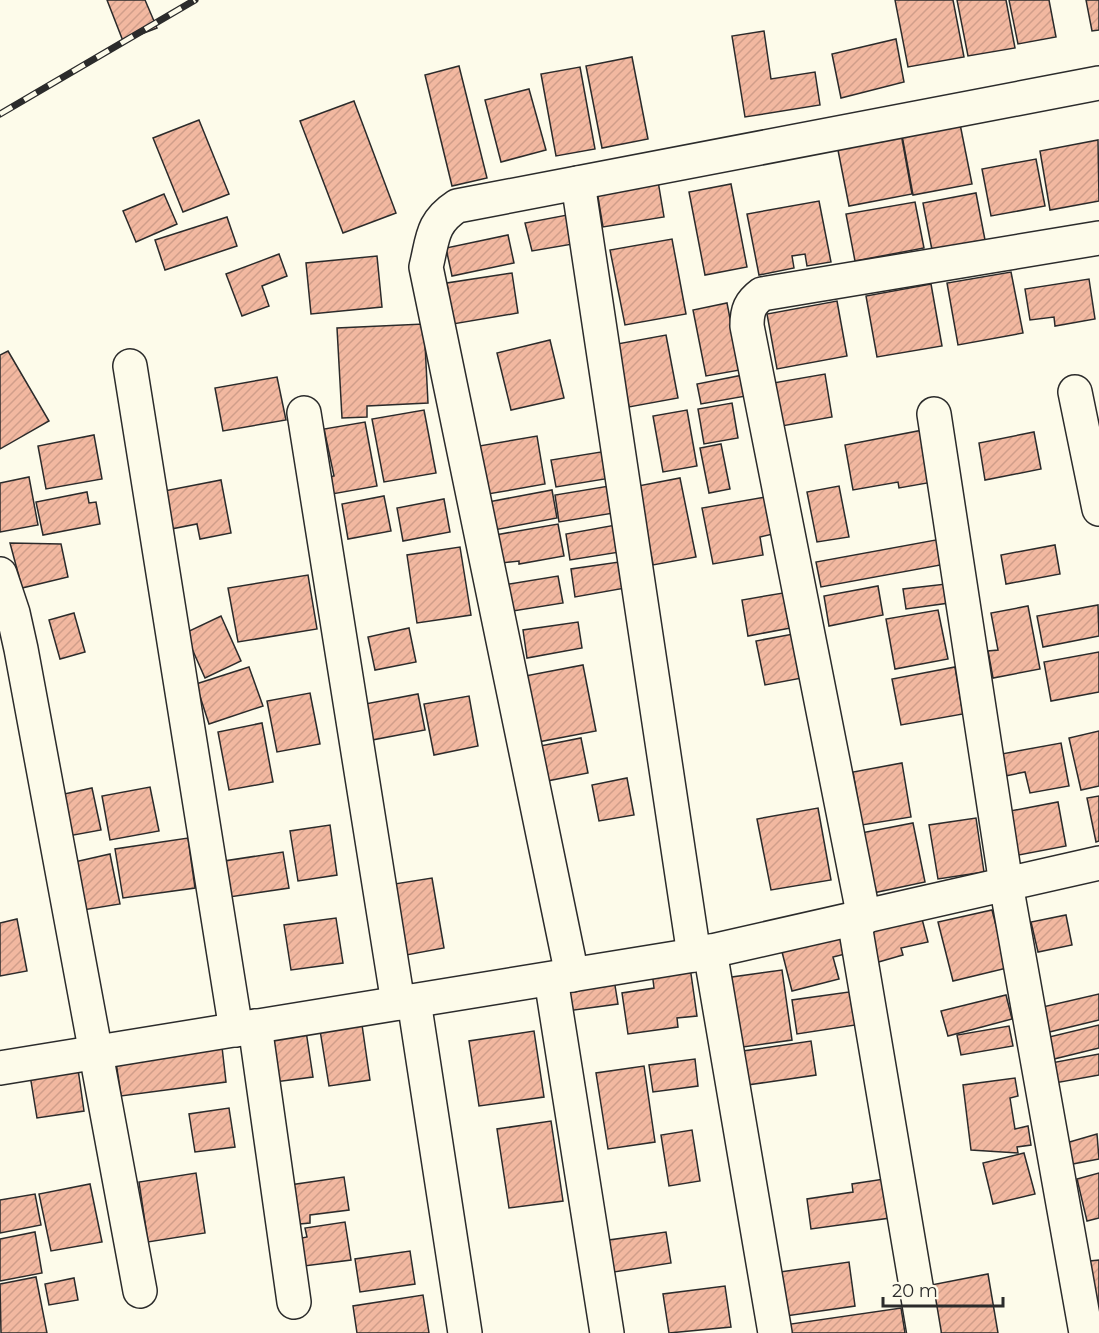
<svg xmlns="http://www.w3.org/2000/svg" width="1099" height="1333" font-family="Montserrat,sans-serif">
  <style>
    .building { fill: url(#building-hatch); stroke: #2b2b2b; stroke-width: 1.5 }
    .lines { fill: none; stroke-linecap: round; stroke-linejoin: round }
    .minor-casing { stroke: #2b2b2b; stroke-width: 36 }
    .minor { stroke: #fdfbea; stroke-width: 33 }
    .rail-casing { stroke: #2b2b2b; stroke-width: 7 }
    .rail { stroke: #fdfbea; stroke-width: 4.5; stroke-dasharray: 14; stroke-linecap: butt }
  </style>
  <defs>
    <pattern id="building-hatch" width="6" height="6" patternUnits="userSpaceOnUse" patternTransform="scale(1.5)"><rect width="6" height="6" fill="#f2b8a0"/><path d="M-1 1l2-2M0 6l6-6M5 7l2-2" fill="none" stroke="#d09e8a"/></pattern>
  </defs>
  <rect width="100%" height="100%" fill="#fdfbea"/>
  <g class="building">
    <polygon points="107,0 145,0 157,28 123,41"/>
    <polygon points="895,0 953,0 964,57 908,67"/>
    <polygon points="957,0 1006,0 1015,48 968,56"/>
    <polygon points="1009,0 1049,0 1056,37 1018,44"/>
    <polygon points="1086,0 1099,0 1099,30 1092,31"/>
    <polygon points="764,31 771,79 815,72 820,105 745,117 732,36"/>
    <polygon points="896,39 904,82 841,98 832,54"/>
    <polygon points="632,57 648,139 602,148 586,66"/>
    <polygon points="459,66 487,178 452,186 425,75"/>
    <polygon points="580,67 595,149 556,156 541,74"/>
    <polygon points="529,89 546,150 501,162 485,100"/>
    <polygon points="354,101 396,213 343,233 300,121"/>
    <polygon points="959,119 972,184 913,195 901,130"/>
    <polygon points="199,120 229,194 183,212 153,138"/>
    <polygon points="900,128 912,194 849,206 836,140"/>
    <polygon points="1098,140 1099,201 1050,210 1040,151"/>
    <polygon points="1036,159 1045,206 991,216 982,169"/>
    <polygon points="658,181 664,217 603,227 597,191"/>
    <polygon points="731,184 747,267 705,275 689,192"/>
    <polygon points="976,193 985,240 932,250 923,203"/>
    <polygon points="164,194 177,224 136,242 123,211"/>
    <polygon points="819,201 831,262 807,266 805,254 792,256 794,268 759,275 747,214"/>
    <polygon points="915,202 924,248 855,261 846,214"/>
    <polygon points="567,215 573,244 532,251 525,223"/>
    <polygon points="227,217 237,246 165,270 155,240"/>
    <polygon points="508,235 514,263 452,276 446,248"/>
    <polygon points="672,239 686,314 625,325 610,250"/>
    <polygon points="279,254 287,276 262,286 269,306 242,316 226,274"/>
    <polygon points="377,256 382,307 311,314 306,263"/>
    <polygon points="1011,272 1023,333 958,345 947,283"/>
    <polygon points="512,273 518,313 453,324 447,283"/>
    <polygon points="1089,279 1095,319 1055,326 1054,317 1030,320 1025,289"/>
    <polygon points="931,284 942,346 877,357 866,296"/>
    <polygon points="837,301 847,356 777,369 767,314"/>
    <polygon points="727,303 740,370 706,376 693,310"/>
    <polygon points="424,324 428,403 367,406 367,417 342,418 337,328"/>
    <polygon points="666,335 678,398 629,407 617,344"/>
    <polygon points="550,340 564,398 511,410 497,353"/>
    <polygon points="8,351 49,421 0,449 0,355"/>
    <polygon points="825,374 832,417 782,426 773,383"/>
    <polygon points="743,375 746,396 701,404 697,384"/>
    <polygon points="277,377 286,420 223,431 215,388"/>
    <polygon points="732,403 738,438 704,444 698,409"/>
    <polygon points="424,410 436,473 384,482 372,419"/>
    <polygon points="687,410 697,466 663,472 653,416"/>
    <polygon points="365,422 377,486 321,496 318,479 334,476 324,429"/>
    <polygon points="923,430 933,482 899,488 898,482 853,490 845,445"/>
    <polygon points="1034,432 1041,469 985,480 979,443"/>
    <polygon points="94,435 102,479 46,489 38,446"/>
    <polygon points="537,436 545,484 488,494 479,446"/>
    <polygon points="721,444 730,489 709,493 700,448"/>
    <polygon points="607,451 611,478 556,487 551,460"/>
    <polygon points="29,477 38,525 0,532 0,483"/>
    <polygon points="680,478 696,557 653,565 638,486"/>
    <polygon points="221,480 231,533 200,539 197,524 166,530 159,492"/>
    <polygon points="615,485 620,512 559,522 555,495"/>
    <polygon points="839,486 849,537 817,542 807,492"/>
    <polygon points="552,490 557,518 494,530 488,502"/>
    <polygon points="87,492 89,503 96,502 100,524 43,535 36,502"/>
    <polygon points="384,496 391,531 348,539 342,504"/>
    <polygon points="766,497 773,534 760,537 763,555 713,564 702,508"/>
    <polygon points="444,499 450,532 403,541 397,508"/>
    <polygon points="558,524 564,556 519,564 519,561 501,563 495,535"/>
    <polygon points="621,524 626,551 570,560 566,534"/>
    <polygon points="941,539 946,564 821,587 816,562"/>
    <polygon points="10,543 61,544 68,577 22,588"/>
    <polygon points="1055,545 1060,574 1006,584 1001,555"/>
    <polygon points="460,547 471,615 417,623 407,555"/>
    <polygon points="626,561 631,587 575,597 571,569"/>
    <polygon points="308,575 317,629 238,642 228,588"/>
    <polygon points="558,576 563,603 507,612 503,585"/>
    <polygon points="946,584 949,603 906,609 903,589"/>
    <polygon points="878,586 883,615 829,626 824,596"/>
    <polygon points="789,592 796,627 748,636 742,600"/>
    <polygon points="1098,605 1099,636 1043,647 1037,616"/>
    <polygon points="1028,606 1040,669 993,678 988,651 998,650 991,613"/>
    <polygon points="938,610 948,659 895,669 886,619"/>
    <polygon points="74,613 85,652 60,659 49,620"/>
    <polygon points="221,616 241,661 205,678 185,633"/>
    <polygon points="578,622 582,648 527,658 523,630"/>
    <polygon points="409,628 416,662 375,670 368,637"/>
    <polygon points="793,634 802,678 765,685 756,641"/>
    <polygon points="1099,652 1099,692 1051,701 1044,662"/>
    <polygon points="583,665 596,731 538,742 525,676"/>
    <polygon points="249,667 263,706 209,724 196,684"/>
    <polygon points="955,667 963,714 901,725 892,679"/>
    <polygon points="310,693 320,744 277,752 267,701"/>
    <polygon points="418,694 425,730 372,740 365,704"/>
    <polygon points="469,696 478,746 434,755 424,704"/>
    <polygon points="262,723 273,782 229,790 218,732"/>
    <polygon points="1099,731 1099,786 1081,790 1069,738"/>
    <polygon points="581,738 588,773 542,782 535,747"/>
    <polygon points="1061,743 1069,786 1030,793 1025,772 1000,777 996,755"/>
    <polygon points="902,763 911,817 862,825 853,772"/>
    <polygon points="627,778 634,815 599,821 592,785"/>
    <polygon points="150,787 159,831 110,840 102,796"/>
    <polygon points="92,788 101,830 63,837 55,796"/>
    <polygon points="1099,796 1099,841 1096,842 1087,798"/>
    <polygon points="1058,802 1066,846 1013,856 1005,812"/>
    <polygon points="818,808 831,880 771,890 757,819"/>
    <polygon points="976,818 984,872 938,879 929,825"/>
    <polygon points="913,823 925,882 873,893 861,833"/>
    <polygon points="330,825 337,875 298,881 290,831"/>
    <polygon points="188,838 195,888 123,898 115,849"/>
    <polygon points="283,852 289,888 216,899 211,863"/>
    <polygon points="110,854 120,904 83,910 70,863"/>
    <polygon points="432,878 444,948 401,956 388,885"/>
    <polygon points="992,910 1007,968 953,981 938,922"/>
    <polygon points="921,915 928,942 901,948 903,955 875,963 866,928"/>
    <polygon points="1066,915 1072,945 1038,952 1031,922"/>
    <polygon points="336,918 343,963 291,970 284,925"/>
    <polygon points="17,919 27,971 0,976 0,923"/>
    <polygon points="843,933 849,953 833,957 839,979 792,991 781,948"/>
    <polygon points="690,967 697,1016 677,1018 678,1027 628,1034 622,993 654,988 652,972"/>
    <polygon points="782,970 792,1040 736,1048 725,978"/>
    <polygon points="613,973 618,1004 567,1011 562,981"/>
    <polygon points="856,991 862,1024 797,1034 792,1000"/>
    <polygon points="1099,994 1099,1020 1041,1034 1034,1009"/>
    <polygon points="1006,995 1012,1019 948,1036 941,1011"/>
    <polygon points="361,1018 370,1080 329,1086 319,1024"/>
    <polygon points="1099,1025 1099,1048 1050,1060 1045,1038"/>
    <polygon points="1009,1026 1013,1046 961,1055 957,1035"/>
    <polygon points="306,1031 313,1077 267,1083 260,1038"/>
    <polygon points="534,1031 544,1097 479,1106 469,1041"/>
    <polygon points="811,1041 816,1075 741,1086 736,1052"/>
    <polygon points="222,1047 226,1082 121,1096 116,1062"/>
    <polygon points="1099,1054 1099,1075 1055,1083 1051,1063"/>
    <polygon points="695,1059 698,1086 653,1092 649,1065"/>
    <polygon points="77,1062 84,1111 37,1118 29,1069"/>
    <polygon points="644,1066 655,1142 608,1149 596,1073"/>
    <polygon points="1015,1078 1018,1096 1010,1098 1015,1129 1028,1126 1031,1145 1017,1147 1018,1153 971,1150 963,1085"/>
    <polygon points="229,1108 235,1147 195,1152 189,1114"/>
    <polygon points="551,1121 563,1201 509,1208 497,1129"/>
    <polygon points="692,1130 700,1181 669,1186 661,1135"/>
    <polygon points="1097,1134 1099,1159 1062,1166 1059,1145"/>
    <polygon points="1024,1153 1035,1194 993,1204 983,1163"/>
    <polygon points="196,1173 205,1233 148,1242 139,1182"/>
    <polygon points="1099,1173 1099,1218 1087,1221 1077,1179"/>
    <polygon points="344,1177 349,1210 310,1215 310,1223 289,1225 283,1186"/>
    <polygon points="884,1179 890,1218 811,1229 807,1199 853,1192 852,1184"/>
    <polygon points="90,1184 102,1242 51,1251 39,1194"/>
    <polygon points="35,1194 41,1225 0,1233 0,1200"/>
    <polygon points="345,1222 351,1260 296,1267 292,1240 307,1237 305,1228"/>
    <polygon points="35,1232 42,1273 0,1281 0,1239"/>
    <polygon points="666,1232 671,1263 614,1272 609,1240"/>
    <polygon points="410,1251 415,1284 360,1292 355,1259"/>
    <polygon points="1099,1260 1099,1320 1097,1321 1090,1261"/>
    <polygon points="849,1262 855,1306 779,1317 773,1273"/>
    <polygon points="988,1274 998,1333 940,1333 931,1285"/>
    <polygon points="36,1277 47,1333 1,1333 0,1284"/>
    <polygon points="74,1278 78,1300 49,1305 45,1284"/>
    <polygon points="725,1286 731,1327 669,1333 663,1294"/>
    <polygon points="423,1295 429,1333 357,1333 353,1306"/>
    <polygon points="901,1308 905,1333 779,1333 777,1326"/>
  </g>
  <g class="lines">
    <g class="minor-casing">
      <g id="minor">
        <polyline points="578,183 694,955"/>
        <polyline points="130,366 236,1030"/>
        <polyline points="1075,392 1099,509"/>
        <polyline points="304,413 398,1003"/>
        <polyline points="934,414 1006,884 1086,1333"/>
        <polyline points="0,574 13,613 21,649 140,1291"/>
        <path d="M864 918 747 326C747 310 750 303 762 294L1099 238"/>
        <polyline points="854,919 924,1333"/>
        <polyline points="710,951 775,1333"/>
        <path d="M572 975 426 267C433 239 431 223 457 206L1099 83"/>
        <polyline points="551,979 607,1333"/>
        <polyline points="414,1001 465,1333"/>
        <polyline points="255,1026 294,1302"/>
        <polyline points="0,1068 694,955 1099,863"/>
      </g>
    </g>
    <use href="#minor" class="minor"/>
    <g class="rail-casing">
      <polyline id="rail" points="0,114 195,0"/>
    </g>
    <use href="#rail" class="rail"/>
  </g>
  <path d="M883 1297v9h120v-9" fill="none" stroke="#2b2b2b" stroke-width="3"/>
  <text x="892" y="1297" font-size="18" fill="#2b2b2b" stroke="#fdfbea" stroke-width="4.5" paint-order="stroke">20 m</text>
</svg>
